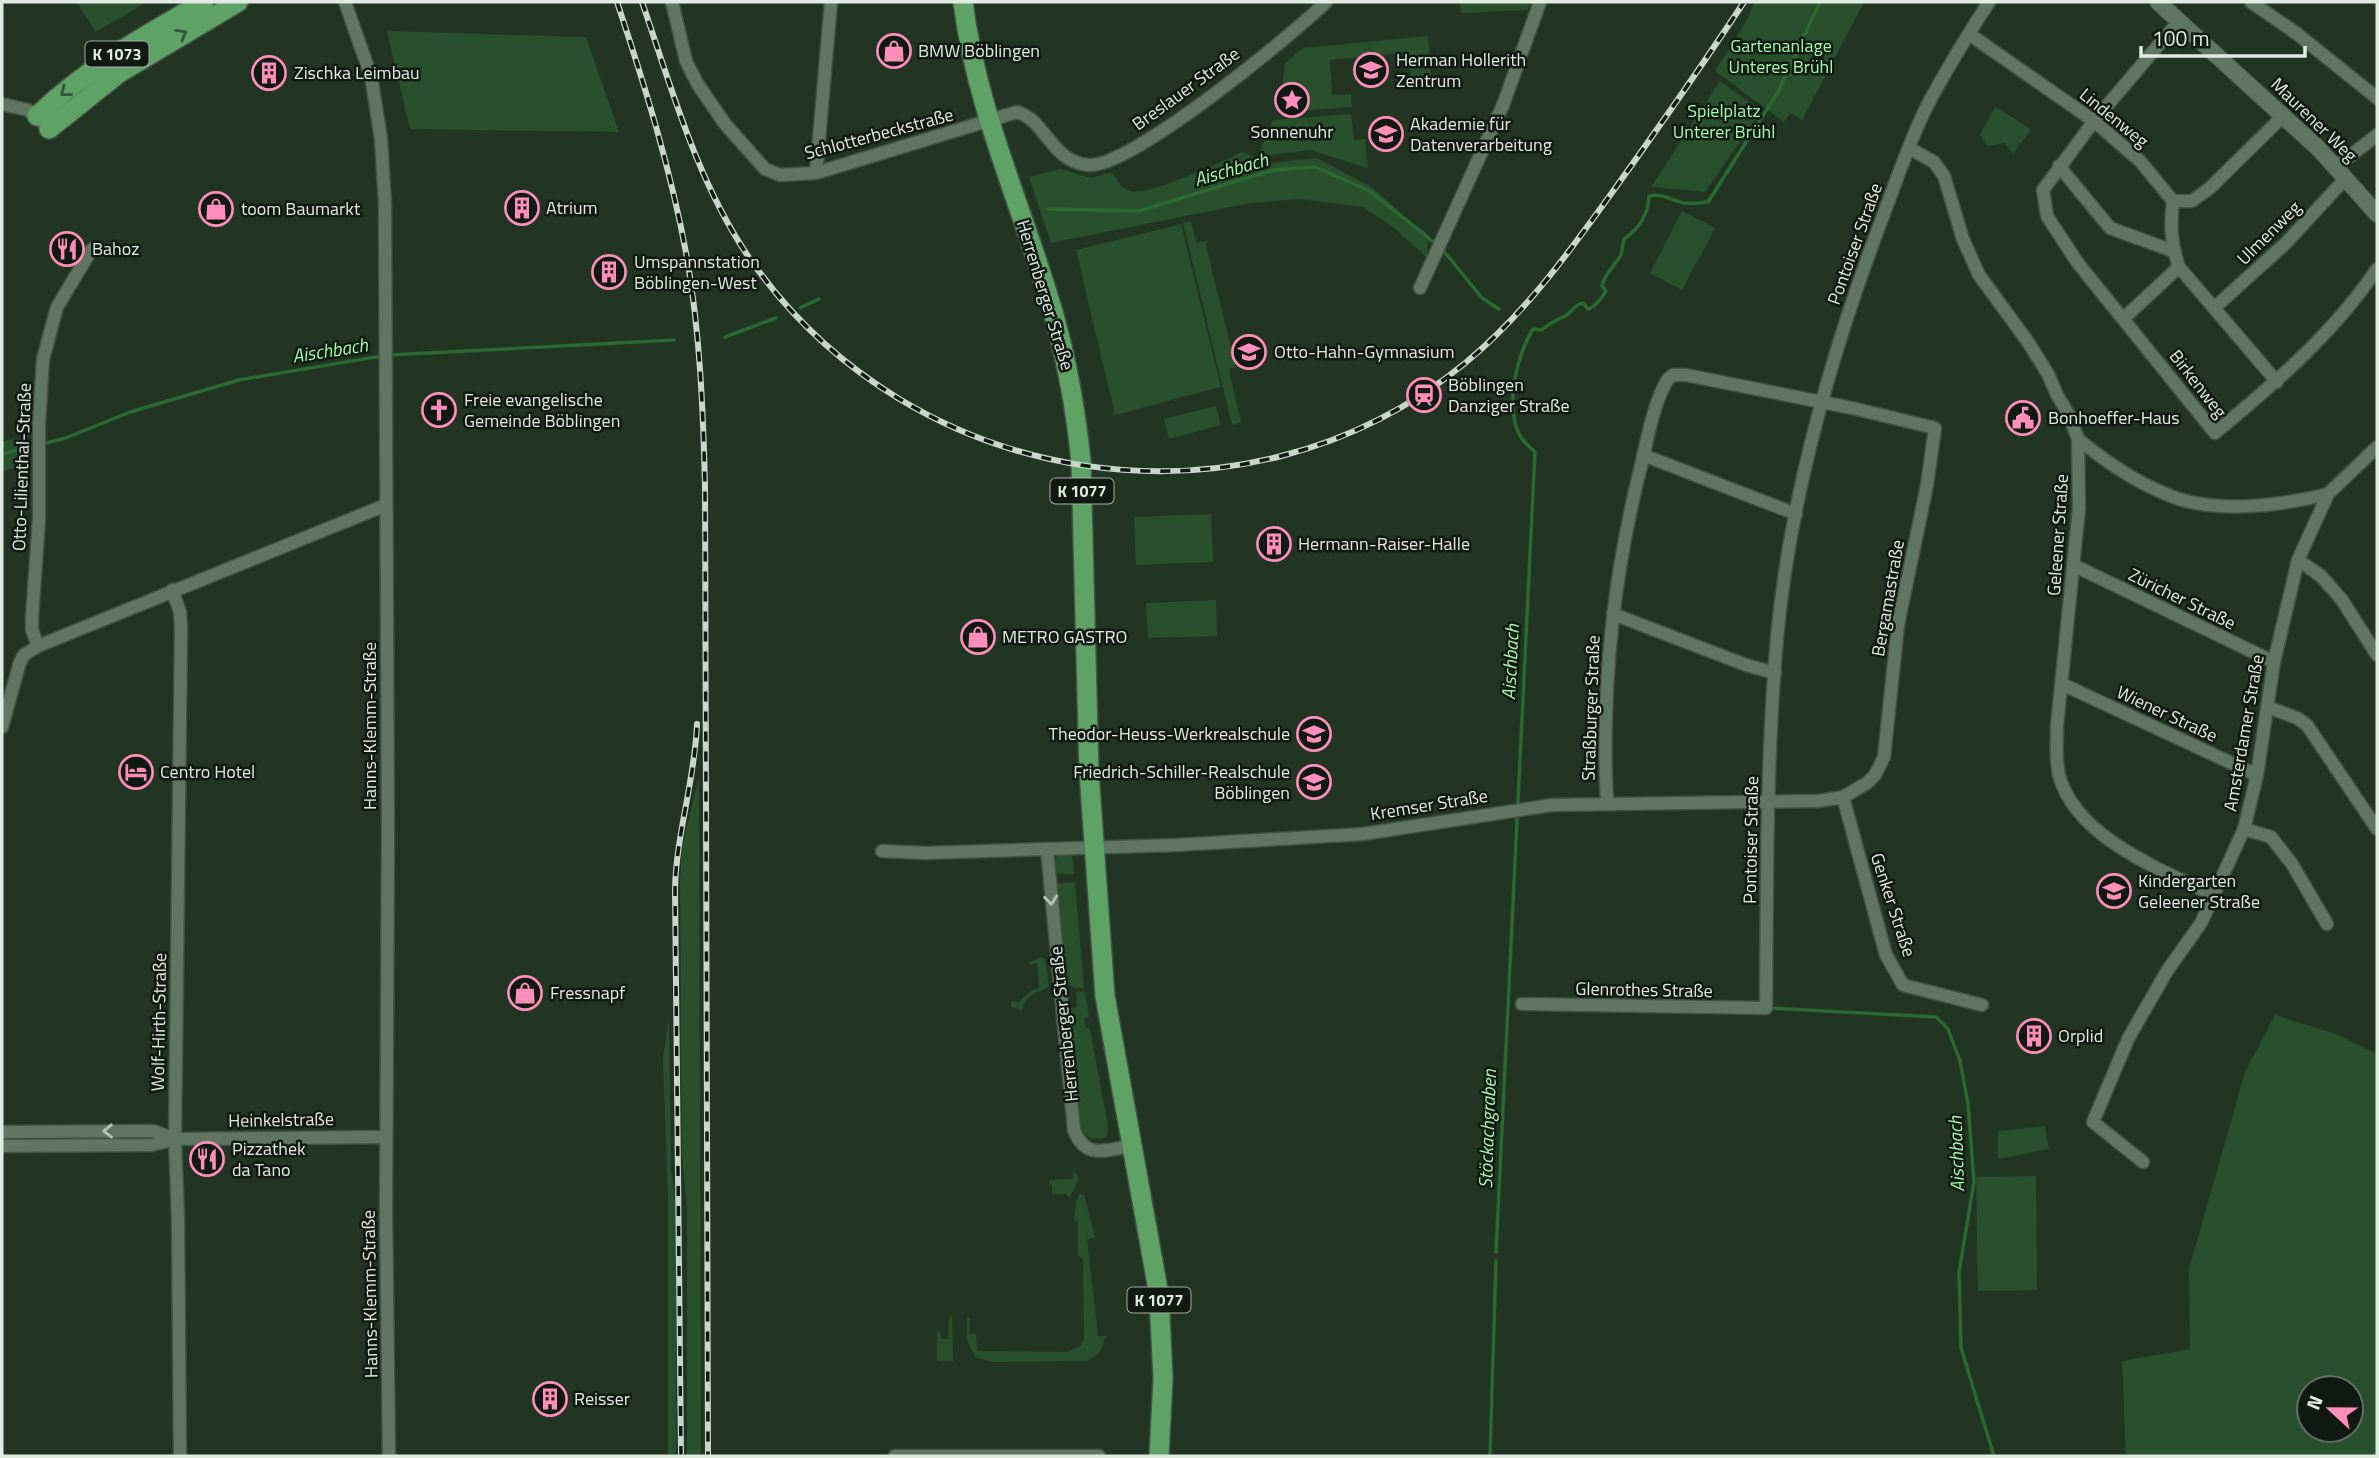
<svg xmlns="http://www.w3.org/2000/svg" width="2379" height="1458" font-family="'Titillium Web',sans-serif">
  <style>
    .green { fill: #28502c; fill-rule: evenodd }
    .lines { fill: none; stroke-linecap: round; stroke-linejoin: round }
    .stream { stroke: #2a6932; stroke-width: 3.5 }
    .minor-casing { stroke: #425243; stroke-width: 15 }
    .tertiary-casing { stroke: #425243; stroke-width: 18 }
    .primary-casing { stroke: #425243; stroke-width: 22 }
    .minor { stroke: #617662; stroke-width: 12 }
    .tertiary { stroke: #617662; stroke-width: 16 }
    .primary { stroke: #5fa266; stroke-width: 19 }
    .rail-casing { stroke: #c9d6ca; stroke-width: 6 }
    .rail { stroke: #111a12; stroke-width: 3.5; stroke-dasharray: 10; stroke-linecap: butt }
    .oneway { stroke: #345738 }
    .oneway2 { stroke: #b4c3b5 }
    .labels { text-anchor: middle; stroke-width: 5; stroke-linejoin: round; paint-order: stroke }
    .shield { fill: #111a12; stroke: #a2ada3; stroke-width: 2 }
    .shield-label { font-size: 16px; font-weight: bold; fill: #e0ece1 }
    .park-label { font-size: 18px; fill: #a2f9a8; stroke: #111a12 }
    .poi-label { font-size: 18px; fill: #e0ece1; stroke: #111a12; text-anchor: start }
    .street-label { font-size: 18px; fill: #e0ece1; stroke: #111a12 }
    .water-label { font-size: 19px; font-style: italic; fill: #a3faa9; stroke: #111a12 }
  </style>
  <rect width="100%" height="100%" fill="#223523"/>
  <g class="green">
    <polygon points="77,2 147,2 96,32"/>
    <polygon points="1460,2 1530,2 1528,10 1461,13"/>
    <polygon points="1754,2 1864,2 1802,120 1790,113 1784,122 1715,71 1747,20"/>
    <polygon points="387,31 586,37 619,132 410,129"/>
    <polygon points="1428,36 1432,85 1412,87 1409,52 1330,60 1332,95 1351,94 1352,107 1284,112 1282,89 1285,63 1303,48"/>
    <polygon points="1720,81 1761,111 1705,192 1651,187"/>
    <polygon points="1995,107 2031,129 2013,154 2005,143 1987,146 1980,135"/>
    <polygon points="1351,114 1354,140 1365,139 1368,168 1310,150 1261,156 1260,151 1273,120"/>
    <path d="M1242 152 1269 163 1317 158 1373 188 1428 238 1427 258 1393 227 1363 207 1300 199 1251 203 1051 243 1029 177 1061 169 1091 178 1111 172C1116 178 1121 189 1130 191 1149 197 1222 161 1242 152Z"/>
    <polygon points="1682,211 1715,228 1682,290 1650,273"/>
    <polygon points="1191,221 1196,243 1205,241 1236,367 1229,369 1241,423 1232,425 1183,223"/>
    <polygon points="1181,224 1221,387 1115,415 1076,250"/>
    <polygon points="1216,406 1221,425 1169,439 1164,419"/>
    <polygon points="23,438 25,466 2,471 2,441"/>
    <polygon points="1211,514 1213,562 1136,565 1134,517"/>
    <polygon points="1216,600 1217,636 1148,638 1146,603"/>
    <polygon points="699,777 701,1456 687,1456 687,1208 682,1155 680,882 682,847"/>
    <polygon points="1059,854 1072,854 1074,874 1052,874 1053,863"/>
    <polygon points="1075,882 1084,988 1074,988 1064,981 1054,884"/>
    <path d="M1041 957 1045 959 1049 987C1036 993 1024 996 1022 1011L1010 1006 1012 1001 1019 1002 1031 991 1039 987 1037 963 1029 965 1030 962Z"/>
    <path d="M1076 992H1085L1089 1017 1084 1019 1085 1027 1090 1029 1108 1126 1107 1137C1095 1142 1086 1137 1080 1128L1068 1012 1077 1006Z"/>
    <path d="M2275 1015 2339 1035 2377 1054V1456H2126L2122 1361 2190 1349 2189 1269 2245 1072ZM2309 1388H2351V1430H2309Z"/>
    <polygon points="669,1017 671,1171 676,1205 676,1456 668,1456 668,1202 663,1058"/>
    <polygon points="2045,1126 2049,1149 1998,1159 1998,1131"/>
    <polygon points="1074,1170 1079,1178 1070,1198 1065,1194 1052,1194 1052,1185 1049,1185 1049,1180 1073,1179"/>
    <polygon points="2036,1176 2037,1290 1978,1291 1976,1177"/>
    <polygon points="1079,1194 1084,1195 1095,1237 1087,1239 1098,1336 1106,1336 1100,1352 1088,1361 993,1362 975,1357 967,1340 967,1318 970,1318 969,1333 976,1334 977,1351 1068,1352 1081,1345 1084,1340 1083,1259 1078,1255 1078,1221 1074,1220 1076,1202"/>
    <polygon points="952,1316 953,1361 937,1361 937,1332 940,1331 941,1339 948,1339 949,1317"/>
  </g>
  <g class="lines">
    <g class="stream">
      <polyline points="1048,209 1139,211 1273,170 1315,167 1368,190 1424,234 1448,256 1482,298 1499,309"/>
      <polyline points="800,308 819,299"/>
      <polyline points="725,337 776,318"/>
      <polyline points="389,355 674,340"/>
      <polyline points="2,454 66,438 130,412 239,380 381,356"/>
      <polyline points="1771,1008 1936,1017 1948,1029 1960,1061 1968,1104 1974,1182 1959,1272 1961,1348 1994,1456"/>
      <path d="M1496 1252 1535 452C1530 447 1523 442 1520 436 1504 406 1517 356 1533 329L1542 330C1550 323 1554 321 1563 317 1571 314 1573 305 1583 303L1588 309C1594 308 1603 297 1606 291L1602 286 1604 279 1621 255 1624 239C1639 229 1648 214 1649 196 1662 193 1672 200 1684 203 1692 204 1701 203 1708 202L1778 92 1820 2"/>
      <polyline points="1490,1456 1496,1261"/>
    </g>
    <g class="minor-casing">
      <g id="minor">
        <polyline points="345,2 371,76 381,139 385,204 388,838 386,1210 389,1456"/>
        <path d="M672 2 686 61 697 83 725 124 765 169 780 175 816 173 1017 112C1047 121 1050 161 1088 165 1130 169 1292 35 1326 2"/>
        <polyline points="2251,2 2296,33 2377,98"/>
        <path d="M2179 21 2094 121 2043 190 2047 216 2077 262 2215 433C2274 384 2333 334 2377 269"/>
        <path d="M1969 34 2094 121 2140 161 2173 201C2170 225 2171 244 2179 267L2277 382"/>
        <polyline points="2,104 28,110 42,122"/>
        <path d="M1909 148 1934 162 1944 176 1963 239 1979 275 2028 342 2048 374 2057 395 2069 415 2078 439 2079 508 2057 726C2057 742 2055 759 2059 775 2075 837 2161 870 2214 895"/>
        <polyline points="2059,166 2110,228 2173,251"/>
        <polyline points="2336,167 2377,135"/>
        <polyline points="816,173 831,2"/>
        <polyline points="2173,201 2192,201 2210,188 2283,116"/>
        <polyline points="1420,288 1503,105 1540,2"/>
        <polyline points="2214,308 2286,243 2346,178"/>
        <polyline points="2124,318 2179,267"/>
        <path d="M2078 439C2107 463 2144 487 2179 499 2224 513 2283 505 2328 494"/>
        <polyline points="1643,455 1796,514"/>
        <polyline points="2298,560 2321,576 2342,600 2377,655"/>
        <polyline points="2075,566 2274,662"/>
        <polyline points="172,590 180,612 181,629 175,1139 178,1220 180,1456"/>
        <polyline points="1613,614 1746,665 1775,673"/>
        <polyline points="38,646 386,505"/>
        <polyline points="2062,684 2257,775"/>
        <polyline points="2268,707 2297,718 2307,725 2377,829"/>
        <polyline points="2,727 20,662 24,655 38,646 32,630 32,617 39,519 39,424 43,359 57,307 92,249"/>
        <polyline points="1843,797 1886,955 1903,985 1982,1005"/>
        <polyline points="2244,829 2271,837 2292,864 2327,924"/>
        <path d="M1047 850 1074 1130C1086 1161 1107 1149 1132 1146"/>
        <path d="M882 851 925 853 1177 845 1363 834 1552 805 1818 801 1843 797 1867 783 1875 775 1884 757 1898 625 1927 485 1935 428 1852 408 1686 375H1673L1668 379C1654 401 1647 440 1641 466 1613 577 1601 689 1607 803"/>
        <path d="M1522 1004 1766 1008C1767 885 1766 761 1777 638 1790 497 1830 357 1880 224 1895 185 1908 144 1927 106 1946 70 1967 36 1989 2"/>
        <polyline points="2,1132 153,1131 175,1139"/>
        <polyline points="2,1146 152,1145 175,1139 386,1137"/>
        <polyline points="2143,1162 2093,1122 2128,1039 2167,971 2201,923 2244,829 2257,775 2274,662 2298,560 2328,494 2377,447"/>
        <polyline points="895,1456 1099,1456"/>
      </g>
    </g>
    <g class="tertiary-casing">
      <polyline id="tertiary" points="2158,2 2319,149 2377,214"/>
    </g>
    <g class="primary-casing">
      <g id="primary">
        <path d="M963 2C977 114 1025 212 1055 319 1068 366 1076 413 1081 461L1089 772 1105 996 1159 1295 1163 1378 1159 1456"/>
        <path d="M37 116C86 69 145 35 204 2"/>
        <polyline points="49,129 119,73 238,2"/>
      </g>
    </g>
    <use href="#minor" class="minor"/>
    <use href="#tertiary" class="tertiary"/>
    <use href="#primary" class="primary"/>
    <g class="rail-casing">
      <g id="rail">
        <path d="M617 2C645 86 671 170 687 258 700 333 703 409 705 485L708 1456"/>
        <path d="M642 2C672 89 697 182 750 259 911 491 1244 543 1464 364 1523 316 1567 255 1611 194 1657 130 1701 67 1744 2"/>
        <path d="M681 1456 675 890C676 834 695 780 697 724"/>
      </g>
    </g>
    <use href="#rail" class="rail"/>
  </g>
  <defs><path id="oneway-chevron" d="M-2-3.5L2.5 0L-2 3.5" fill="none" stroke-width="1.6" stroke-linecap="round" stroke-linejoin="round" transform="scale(1.75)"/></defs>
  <g class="oneway">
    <use href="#oneway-chevron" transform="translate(182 34) rotate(-30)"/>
    <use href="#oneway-chevron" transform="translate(65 92) rotate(142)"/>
  </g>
  <g class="oneway2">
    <use href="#oneway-chevron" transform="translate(1051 900) rotate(84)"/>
    <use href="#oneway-chevron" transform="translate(108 1131) rotate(179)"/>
  </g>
  <defs>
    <g id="shop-ring" transform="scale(1.75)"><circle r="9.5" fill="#111a12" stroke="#ff8eba" stroke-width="1.5"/><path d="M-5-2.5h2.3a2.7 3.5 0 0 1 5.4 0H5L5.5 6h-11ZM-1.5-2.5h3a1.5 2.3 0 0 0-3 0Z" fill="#ff8eba"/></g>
    <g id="university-ring" transform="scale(1.75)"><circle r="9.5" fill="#111a12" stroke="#ff8eba" stroke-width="1.5"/><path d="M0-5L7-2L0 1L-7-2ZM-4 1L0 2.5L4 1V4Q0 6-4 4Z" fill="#ff8eba"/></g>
    <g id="building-ring" transform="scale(1.75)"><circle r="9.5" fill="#111a12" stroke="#ff8eba" stroke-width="1.5"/><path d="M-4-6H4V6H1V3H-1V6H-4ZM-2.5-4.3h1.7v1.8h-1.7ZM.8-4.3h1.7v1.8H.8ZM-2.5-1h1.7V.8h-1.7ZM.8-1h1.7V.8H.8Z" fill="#ff8eba"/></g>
    <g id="sight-ring" transform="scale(1.75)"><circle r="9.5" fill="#111a12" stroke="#ff8eba" stroke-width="1.5"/><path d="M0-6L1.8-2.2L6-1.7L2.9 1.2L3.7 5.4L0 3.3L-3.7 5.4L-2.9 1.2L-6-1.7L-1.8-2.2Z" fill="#ff8eba"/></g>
    <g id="school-ring" transform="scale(1.75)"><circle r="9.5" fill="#111a12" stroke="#ff8eba" stroke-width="1.5"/><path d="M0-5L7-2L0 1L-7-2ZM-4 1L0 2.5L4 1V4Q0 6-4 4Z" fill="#ff8eba"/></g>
    <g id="restaurant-ring" transform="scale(1.75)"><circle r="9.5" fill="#111a12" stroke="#ff8eba" stroke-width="1.5"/><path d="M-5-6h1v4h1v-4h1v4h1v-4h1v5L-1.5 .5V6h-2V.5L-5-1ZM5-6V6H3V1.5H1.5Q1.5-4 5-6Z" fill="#ff8eba"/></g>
    <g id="station-ring" transform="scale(1.75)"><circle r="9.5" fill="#111a12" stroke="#ff8eba" stroke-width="1.5"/><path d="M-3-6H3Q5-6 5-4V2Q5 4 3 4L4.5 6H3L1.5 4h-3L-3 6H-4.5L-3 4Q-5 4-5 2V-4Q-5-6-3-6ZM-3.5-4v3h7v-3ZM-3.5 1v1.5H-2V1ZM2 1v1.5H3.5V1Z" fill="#ff8eba"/></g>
    <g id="church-ring" transform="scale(1.75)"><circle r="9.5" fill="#111a12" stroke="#ff8eba" stroke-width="1.5"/><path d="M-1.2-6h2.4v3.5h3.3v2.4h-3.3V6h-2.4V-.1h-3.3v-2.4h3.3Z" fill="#ff8eba"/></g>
    <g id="civic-ring" transform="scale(1.75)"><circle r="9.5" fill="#111a12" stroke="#ff8eba" stroke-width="1.5"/><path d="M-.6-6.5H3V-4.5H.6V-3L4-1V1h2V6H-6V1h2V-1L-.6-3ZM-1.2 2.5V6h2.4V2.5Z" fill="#ff8eba"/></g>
    <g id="hotel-ring" transform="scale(1.75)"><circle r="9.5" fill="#111a12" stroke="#ff8eba" stroke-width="1.5"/><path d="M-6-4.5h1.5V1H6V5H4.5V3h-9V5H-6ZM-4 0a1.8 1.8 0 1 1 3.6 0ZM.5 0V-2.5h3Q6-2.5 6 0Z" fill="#ff8eba"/></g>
  </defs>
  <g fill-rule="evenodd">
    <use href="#shop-ring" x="894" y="51"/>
    <use href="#university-ring" x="1371" y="70"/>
    <use href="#building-ring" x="269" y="73"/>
    <use href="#sight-ring" x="1292" y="100"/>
    <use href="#school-ring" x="1386" y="134"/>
    <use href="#building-ring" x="522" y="208"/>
    <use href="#shop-ring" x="216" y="209"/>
    <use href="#restaurant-ring" x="67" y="249"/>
    <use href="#building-ring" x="609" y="272"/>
    <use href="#school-ring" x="1249" y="352"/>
    <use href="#station-ring" x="1424" y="395"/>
    <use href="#church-ring" x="439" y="410"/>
    <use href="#civic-ring" x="2023" y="418"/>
    <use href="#building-ring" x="1274" y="544"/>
    <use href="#shop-ring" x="978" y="637"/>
    <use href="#school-ring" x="1314" y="734"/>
    <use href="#hotel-ring" x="136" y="772"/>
    <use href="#school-ring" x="1314" y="782"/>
    <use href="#school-ring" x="2114" y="891"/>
    <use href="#shop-ring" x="525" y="993"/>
    <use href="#building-ring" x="2034" y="1036"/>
    <use href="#restaurant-ring" x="207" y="1159"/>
    <use href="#building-ring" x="550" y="1399"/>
  </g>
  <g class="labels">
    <g class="shield">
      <rect x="85.5" y="41.5" width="63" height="25" rx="5"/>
      <rect x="1050.5" y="478.5" width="63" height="25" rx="5"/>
      <rect x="1127.5" y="1287.5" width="63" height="25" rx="5"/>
    </g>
    <g class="shield-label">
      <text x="117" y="60">K 1073</text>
      <text x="1082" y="497">K 1077</text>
      <text x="1159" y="1306">K 1077</text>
    </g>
    <g class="park-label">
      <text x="1781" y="52">Gartenanlage<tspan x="1781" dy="21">Unteres Brühl</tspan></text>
      <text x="1724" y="117">Spielplatz<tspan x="1724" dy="21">Unterer Brühl</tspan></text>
    </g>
    <g class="poi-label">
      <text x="918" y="57">BMW Böblingen</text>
      <text x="1396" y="66">Herman Hollerith<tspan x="1396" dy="21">Zentrum</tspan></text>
      <text x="294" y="79">Zischka Leimbau</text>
      <text x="1410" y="130">Akademie für<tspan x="1410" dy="21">Datenverarbeitung</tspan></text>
      <text x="1292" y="138" text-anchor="middle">Sonnenuhr</text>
      <text x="546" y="214">Atrium</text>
      <text x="241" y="215">toom Baumarkt</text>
      <text x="92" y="255">Bahoz</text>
      <text x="634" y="268">Umspannstation<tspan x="634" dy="21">Böblingen-West</tspan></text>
      <text x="1274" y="358">Otto-Hahn-Gymnasium</text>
      <text x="1448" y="391">Böblingen<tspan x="1448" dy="21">Danziger Straße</tspan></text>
      <text x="464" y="406">Freie evangelische<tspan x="464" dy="21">Gemeinde Böblingen</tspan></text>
      <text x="2048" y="424">Bonhoeffer-Haus</text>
      <text x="1298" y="550">Hermann-Raiser-Halle</text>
      <text x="1002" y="643">METRO GASTRO</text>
      <text x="1290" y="740" text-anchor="end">Theodor-Heuss-Werkrealschule</text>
      <text x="160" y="778">Centro Hotel</text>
      <text x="1290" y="778" text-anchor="end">Friedrich-Schiller-Realschule<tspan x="1290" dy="21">Böblingen</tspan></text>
      <text x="2138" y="887">Kindergarten<tspan x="2138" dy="21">Geleener Straße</tspan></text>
      <text x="550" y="999">Fressnapf</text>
      <text x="2058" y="1042">Orplid</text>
      <text x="232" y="1155">Pizzathek<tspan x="232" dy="21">da Tano</tspan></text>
      <text x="574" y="1405">Reisser</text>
    </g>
    <g class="street-label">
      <text transform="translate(1186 89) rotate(-36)" y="6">Breslauer Straße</text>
      <text transform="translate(2114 118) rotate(39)" y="6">Lindenweg</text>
      <text transform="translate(2314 120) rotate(44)" y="6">Maurener Weg</text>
      <text transform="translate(879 134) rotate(-15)" y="6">Schlotterbeckstraße</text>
      <text transform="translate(2269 233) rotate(-45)" y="6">Ulmenweg</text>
      <text transform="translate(1855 244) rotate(-70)" y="6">Pontoiser Straße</text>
      <text transform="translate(1045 295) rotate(73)" y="6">Herrenberger Straße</text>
      <text transform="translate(2198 384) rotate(52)" y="6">Birkenweg</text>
      <text transform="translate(22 467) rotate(-88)" y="6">Otto-Lilienthal-Straße</text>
      <text transform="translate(2058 535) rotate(-86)" y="6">Geleener Straße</text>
      <text transform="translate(1888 598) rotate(-80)" y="6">Bergamastraße</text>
      <text transform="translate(2182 599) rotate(26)" y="6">Züricher Straße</text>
      <text transform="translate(1591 708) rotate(-88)" y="6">Straßburger Straße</text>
      <text transform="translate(2167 714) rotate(25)" y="6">Wiener Straße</text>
      <text transform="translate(370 726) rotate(-90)" y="6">Hanns-Klemm-Straße</text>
      <text transform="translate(2244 733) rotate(-80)" y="6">Amsterdamer Straße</text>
      <text transform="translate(1429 805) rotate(-9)" y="6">Kremser Straße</text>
      <text transform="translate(1751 840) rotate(-89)" y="6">Pontoiser Straße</text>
      <text transform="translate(1893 905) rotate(72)" y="6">Genker Straße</text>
      <text transform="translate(1644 990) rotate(1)" y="6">Glenrothes Straße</text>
      <text transform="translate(159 1022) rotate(-89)" y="6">Wolf-Hirth-Straße</text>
      <text transform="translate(1064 1024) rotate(-96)" y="6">Herrenberger Straße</text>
      <text transform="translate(281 1120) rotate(-1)" y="6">Heinkelstraße</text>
      <text transform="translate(370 1294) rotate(-91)" y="6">Hanns-Klemm-Straße</text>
    </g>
    <g class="water-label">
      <text transform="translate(1231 169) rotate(-16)" y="7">Aischbach</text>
      <text transform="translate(330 350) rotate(-9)" y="7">Aischbach</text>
      <text transform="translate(1510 662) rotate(-87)" y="7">Aischbach</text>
      <text transform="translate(1487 1129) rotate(-88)" y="7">Stöckachgraben</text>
      <text transform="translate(1956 1154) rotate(-92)" y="7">Aischbach</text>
    </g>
  </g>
  <rect width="2379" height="1458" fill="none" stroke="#e0ece1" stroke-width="7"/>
  <g transform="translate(2330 1409) rotate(292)"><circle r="33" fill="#111a12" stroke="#646e65" stroke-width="2"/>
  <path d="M0-5L12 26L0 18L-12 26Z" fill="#ff8eba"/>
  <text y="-10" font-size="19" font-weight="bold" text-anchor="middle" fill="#e0ece1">N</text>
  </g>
  <path d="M2141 46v10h164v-10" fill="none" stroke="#e0ece1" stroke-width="3.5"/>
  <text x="2152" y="46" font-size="21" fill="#e0ece1" stroke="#111a12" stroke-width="5" paint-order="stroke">100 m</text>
</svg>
